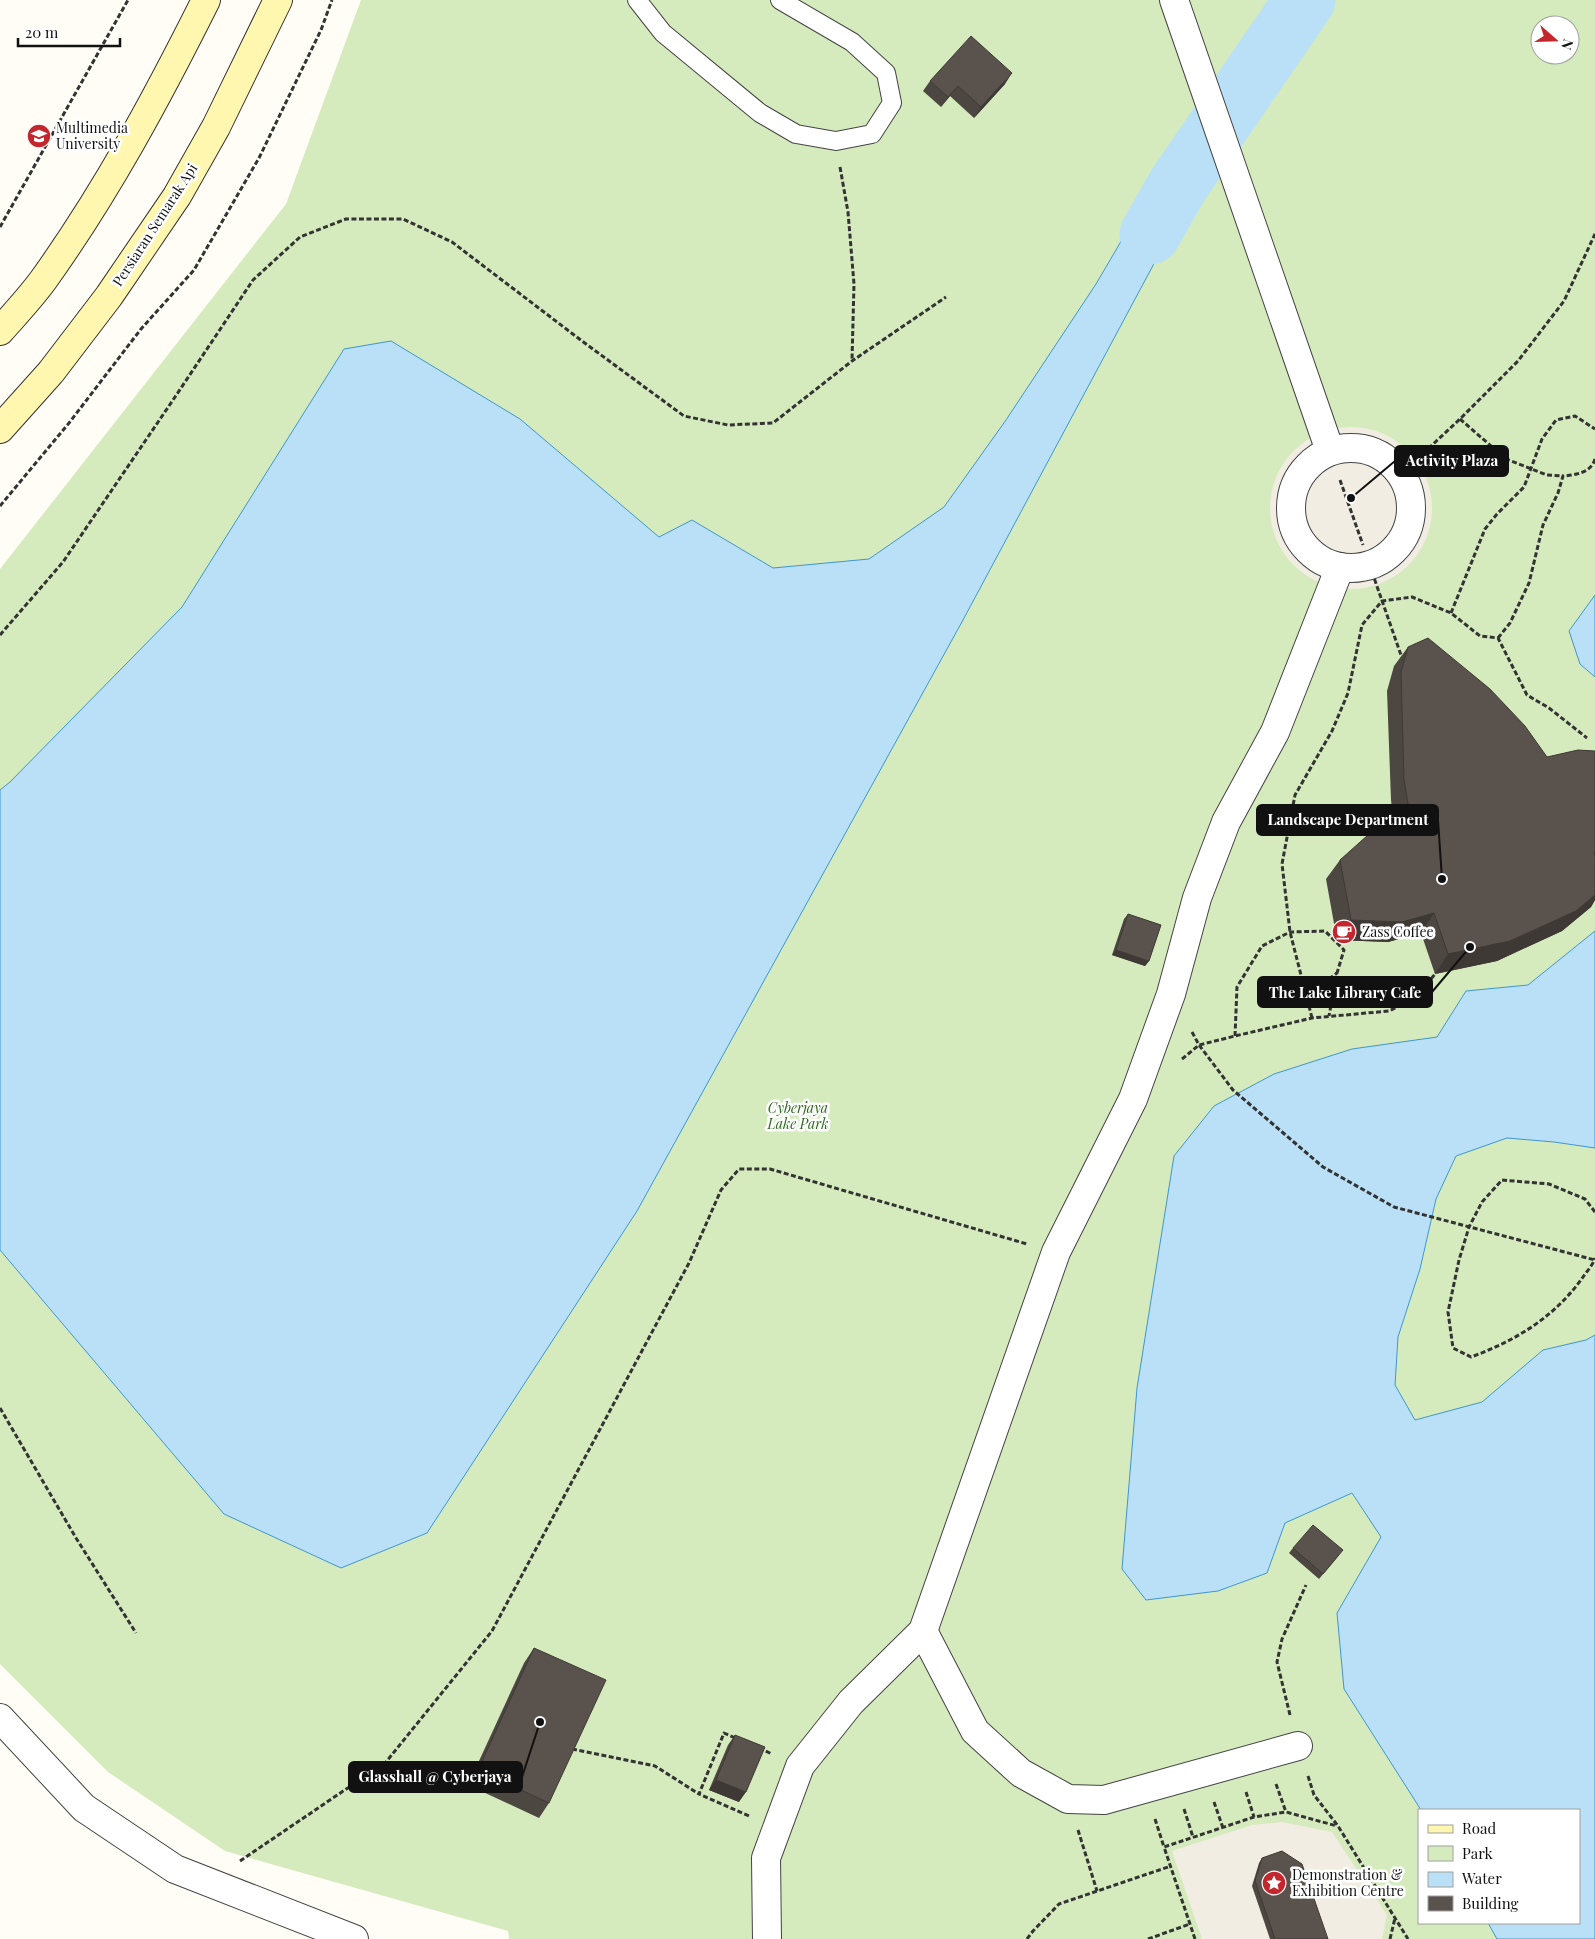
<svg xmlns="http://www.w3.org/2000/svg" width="1595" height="1939" font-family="'Playfair Display',serif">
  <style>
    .green { fill: #d5ebbd; fill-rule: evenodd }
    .plaza { fill: #f1ede2 }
    .water { fill: #b9e0f7; stroke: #3f96cf }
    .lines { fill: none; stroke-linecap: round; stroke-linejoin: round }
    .river { stroke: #b9e0f7; stroke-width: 61 }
    .lane-casing { stroke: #444; stroke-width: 20 }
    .street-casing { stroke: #444; stroke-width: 30 }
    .secondary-casing { stroke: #333; stroke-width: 30 }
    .path { stroke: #333; stroke-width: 3; stroke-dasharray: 5 2.5; stroke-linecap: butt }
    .lane { stroke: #fff; stroke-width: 18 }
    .street { stroke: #fff; stroke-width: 28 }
    .secondary { stroke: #fff6b0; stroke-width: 28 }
    .wall { fill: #4d4742 }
    .shaded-wall { fill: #3f3936 }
    .building { fill: #5a524d; stroke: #3f3936 }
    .labels { text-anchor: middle; stroke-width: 5; stroke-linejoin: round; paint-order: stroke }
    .poi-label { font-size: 14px; fill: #111; stroke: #fff; text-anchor: start }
    .street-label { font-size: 14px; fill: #111; stroke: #fff }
    .park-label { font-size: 14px; font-style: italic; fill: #2f6b1f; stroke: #fff }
    .leader { fill: none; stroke: #111; stroke-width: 2 }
    .callout-dot { fill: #111; stroke: #fff; stroke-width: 2 }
    .callout { fill: #111; stroke: #111; stroke-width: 2 }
    .callout-label { font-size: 15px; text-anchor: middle; font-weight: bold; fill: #fff }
  </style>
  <rect width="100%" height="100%" fill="#fffdf5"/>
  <path class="green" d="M361 0H1595V1939H509L508 1931 225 1851 108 1772 0 1664V569L286 204ZM1540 25H1570V55H1540ZM1419 1810H1579V1923H1419Z"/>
  <g class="plaza">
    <circle cx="1351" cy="508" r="81"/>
    <polygon points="1282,1822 1332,1832 1387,1915 1382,1939 1202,1939 1172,1851 1252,1825"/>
  </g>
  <g class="water">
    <polygon points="1133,221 1164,245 963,620 637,1211 427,1533 341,1568 224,1514 0,1250 0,790 10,782 182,607 344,349 391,341 520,419 659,537 692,520 773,568 869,559 944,507 1006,420 1096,284"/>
    <polygon points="1595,595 1595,677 1580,664 1569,631"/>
    <polygon points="1595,931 1595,1148 1554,1142 1507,1138 1456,1156 1436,1199 1420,1269 1398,1337 1395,1385 1415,1420 1482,1402 1543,1350 1586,1340 1595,1335 1595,1939 1497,1939 1488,1923 1579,1923 1579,1810 1421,1810 1344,1689 1337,1613 1381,1537 1352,1493 1285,1523 1267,1573 1218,1591 1146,1600 1122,1569 1137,1388 1174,1156 1214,1106 1274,1074 1352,1049 1437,1037 1466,991 1528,985"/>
  </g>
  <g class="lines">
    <polyline class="river" points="1150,234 1178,185 1305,0"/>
    <g class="lane-casing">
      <polyline id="lane" points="637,0 663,33 760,113 796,134 836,141 872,134 892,103 886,73 852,42 780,0"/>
    </g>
    <g class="street-casing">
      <g id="street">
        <polyline points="1174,0 1330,451"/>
        <circle cx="1351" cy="508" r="60"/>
        <polyline points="923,1631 975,1731 1021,1773 1068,1799 1104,1800 1298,1746"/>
        <polyline points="0,1718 84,1808 175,1869 354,1939"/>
        <polyline points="767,1939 766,1858 800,1766 851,1702 923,1631 1056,1252 1133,1099 1171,994 1197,898 1226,822 1275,732 1340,567"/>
      </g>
    </g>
    <g class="secondary-casing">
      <g id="secondary">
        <path d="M0 331C15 314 31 297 44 279 107 191 158 96 206 0"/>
        <polyline points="0,429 51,372 109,296 177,196 216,127 278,0"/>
      </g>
    </g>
    <g class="path">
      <polyline points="840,167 848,212 854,284 852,360"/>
      <polyline points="0,227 128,0"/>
      <polyline points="1460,419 1506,459 1547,475 1563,476"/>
      <polyline points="1401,474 1460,419 1518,361 1564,301 1595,234"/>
      <polyline points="1340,480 1363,545"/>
      <polyline points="0,506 69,423 141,329 194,270 259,158 321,30 332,0"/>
      <polyline points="1372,572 1402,658"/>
      <polyline points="1451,613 1485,529 1497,514 1524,487 1542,439 1556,420 1575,416 1595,429"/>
      <polyline points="0,635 63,562 173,400 253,280 300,237 346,219 403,219 452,242 582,341 684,416 728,425 773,423 852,361 946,297"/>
      <path d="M1498 638 1510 623 1529 583 1543 525 1558 493 1563 476C1575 475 1591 473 1595 459"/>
      <polyline points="1305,997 1337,973"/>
      <polyline points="1312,1018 1290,932 1282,864 1295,795 1332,731 1348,693 1362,625 1382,601 1412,597 1451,613 1480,636 1498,638 1527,695 1549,708 1587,738"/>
      <polyline points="1192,1032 1199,1045 1233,1090 1323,1167 1394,1207 1595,1260"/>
      <polyline points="1235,1036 1237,987 1262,946 1290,932 1325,931 1344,950 1337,973 1329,1016"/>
      <polyline points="1182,1059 1199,1045 1235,1036 1312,1018 1389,1011 1416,998 1435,974"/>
      <path d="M1595 1212 1585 1199 1549 1184 1502 1180 1482 1202 1469 1227 1459 1260 1448 1312 1453 1348 1471 1357C1515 1341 1555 1317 1583 1277 1587 1271 1593 1265 1595 1258"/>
      <polyline points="0,1408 76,1538 136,1633"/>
      <polyline points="1290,1715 1277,1662 1282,1639 1306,1585"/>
      <polyline points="735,1738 724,1733 699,1794 749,1816"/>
      <polyline points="759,1748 772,1754"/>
      <polyline points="572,1749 655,1766 699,1794"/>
      <polyline points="1308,1776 1314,1795 1338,1826 1408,1939"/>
      <polyline points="1276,1784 1286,1812"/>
      <polyline points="1246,1792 1254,1817"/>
      <polyline points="1214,1802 1223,1828"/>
      <polyline points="1184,1809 1193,1837"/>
      <polyline points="1155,1819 1164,1847"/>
      <polyline points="1078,1830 1097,1891"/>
      <polyline points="240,1861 386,1762 492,1631 689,1263 721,1190 739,1169 770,1169 1027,1244"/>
      <polyline points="1027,1939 1033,1931 1059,1904 1171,1866"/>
      <polyline points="1148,1939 1190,1924"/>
      <polyline points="1195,1939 1164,1847 1254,1817 1286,1812 1337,1826"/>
      <polyline points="1390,1939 1395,1918"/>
    </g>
    <use href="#lane" class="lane"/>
    <use href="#street" class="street"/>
    <use href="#secondary" class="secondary"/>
  </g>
  <g class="wall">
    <polygon points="930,81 1005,84 974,118 950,96 941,107 923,91"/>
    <polygon points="1408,647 1547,757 1595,751 1595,900 1591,907 1562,931 1497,961 1435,974 1421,933 1388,942 1337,940 1326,879 1340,860 1393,818 1391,800 1387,691 1394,666"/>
    <polygon points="1128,914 1149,961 1145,966 1112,955 1124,919"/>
    <polygon points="1293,1548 1339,1555 1319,1579 1289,1553"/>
    <polygon points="534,1648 549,1803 539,1818 468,1785 524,1663"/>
    <polygon points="735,1735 739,1802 709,1790 728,1745"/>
    <polygon points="1262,1858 1328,1939 1270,1939 1252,1886 1259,1863"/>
  </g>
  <g class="shaded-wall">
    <polygon points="1012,73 1005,84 974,118 981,107"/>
    <polygon points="958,86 950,96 941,107 948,97"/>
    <polygon points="1595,895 1595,900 1591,907 1562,931 1497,961 1435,974 1448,954"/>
    <polygon points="1434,913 1421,933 1388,942 1337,940 1351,920"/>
    <polygon points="1116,950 1149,961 1145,966 1112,955"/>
    <polygon points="716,1780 746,1792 739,1802 709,1790"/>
  </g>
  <g class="building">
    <polygon points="971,36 1012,73 981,107 958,86 948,97 930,81"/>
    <polygon points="1428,638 1490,689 1525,726 1547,757 1578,750 1595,751 1595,851 1594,852 1595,857 1595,895 1576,911 1510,941 1448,954 1434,913 1402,922 1351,920 1340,860 1378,826 1409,810 1404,780 1401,672 1408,647"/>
    <polygon points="1128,914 1161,925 1149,961 1116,950"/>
    <polygon points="1313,1525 1343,1550 1323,1574 1293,1548"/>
    <polygon points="534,1648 606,1680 549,1803 478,1770"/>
    <polygon points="735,1735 765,1747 746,1792 716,1780"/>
    <polygon points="1282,1851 1302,1864 1328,1939 1275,1939 1255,1881 1262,1858"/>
  </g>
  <defs>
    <g id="university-disc" transform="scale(1.25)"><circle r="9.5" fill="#c4262e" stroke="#fff"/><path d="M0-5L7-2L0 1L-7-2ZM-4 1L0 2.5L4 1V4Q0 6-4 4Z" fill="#fff"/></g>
    <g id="cafe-disc" transform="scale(1.25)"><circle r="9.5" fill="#c4262e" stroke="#fff"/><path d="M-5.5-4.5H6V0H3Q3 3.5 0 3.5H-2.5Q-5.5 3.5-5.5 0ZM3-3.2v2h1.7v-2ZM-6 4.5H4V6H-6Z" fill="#fff"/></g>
    <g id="sight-disc" transform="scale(1.25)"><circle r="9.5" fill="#c4262e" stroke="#fff"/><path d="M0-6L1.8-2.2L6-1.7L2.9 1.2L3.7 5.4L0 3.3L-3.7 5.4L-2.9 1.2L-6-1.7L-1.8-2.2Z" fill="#fff"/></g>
  </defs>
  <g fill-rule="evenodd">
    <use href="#university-disc" x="39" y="136"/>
    <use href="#cafe-disc" x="1344" y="932"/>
    <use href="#sight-disc" x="1274" y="1883"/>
  </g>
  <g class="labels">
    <g class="poi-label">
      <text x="56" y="133">Multimedia<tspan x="56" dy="16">University</tspan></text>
      <text x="1362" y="937">Zass Coffee</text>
      <text x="1292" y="1880">Demonstration &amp;<tspan x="1292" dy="16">Exhibition Centre</tspan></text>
    </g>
    <g class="street-label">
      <text transform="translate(155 225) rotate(-57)" y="5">Persiaran Semarak Api</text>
    </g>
    <g class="park-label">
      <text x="798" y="1113">Cyberjaya<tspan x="798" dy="16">Lake Park</tspan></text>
    </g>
  </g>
  <path class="leader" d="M1351 498L1395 461M1442 879L1438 820M1470 947L1432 992M540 1722L522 1777"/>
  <g class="callout-dot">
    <circle cx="1351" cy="498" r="5"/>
    <circle cx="1442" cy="879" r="5"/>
    <circle cx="1470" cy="947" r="5"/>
    <circle cx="540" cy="1722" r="5"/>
  </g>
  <g class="callout">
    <rect x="1395" y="446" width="113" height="30" rx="5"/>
    <rect x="1257" y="805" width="181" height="30" rx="5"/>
    <rect x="1258" y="977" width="174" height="30" rx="5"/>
    <rect x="349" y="1762" width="173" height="30" rx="5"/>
  </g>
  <g class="callout-label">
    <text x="1452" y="466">Activity Plaza</text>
    <text x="1348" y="825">Landscape Department</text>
    <text x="1345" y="998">The Lake Library Cafe</text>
    <text x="435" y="1782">Glasshall @ Cyberjaya</text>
  </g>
  <rect x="1418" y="1809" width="162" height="115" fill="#ffffff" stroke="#a0a0a0"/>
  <rect x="1428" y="1825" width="25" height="8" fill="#fff6b0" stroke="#a0a0a0"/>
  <text x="1462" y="1834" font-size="15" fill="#111111">Road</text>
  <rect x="1428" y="1846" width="25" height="15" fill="#d5ebbd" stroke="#a0a0a0"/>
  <text x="1462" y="1859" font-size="15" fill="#111111">Park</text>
  <rect x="1428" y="1872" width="25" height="15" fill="#b9e0f7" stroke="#a0a0a0"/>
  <text x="1462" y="1884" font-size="15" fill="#111111">Water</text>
  <rect x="1428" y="1896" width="25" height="15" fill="#5a524d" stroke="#a0a0a0"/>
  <text x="1462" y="1909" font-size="15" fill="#111111">Building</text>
  <g transform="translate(1555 40) rotate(110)"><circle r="24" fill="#ffffff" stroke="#a0a0a0"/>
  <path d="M0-4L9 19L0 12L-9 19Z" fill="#c4262e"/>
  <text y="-8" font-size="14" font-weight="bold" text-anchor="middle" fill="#111111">N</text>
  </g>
  <path d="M18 38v8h102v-8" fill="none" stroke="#111111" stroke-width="2.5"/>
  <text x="25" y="38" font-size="15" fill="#111111" stroke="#ffffff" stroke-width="4" paint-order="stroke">20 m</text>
</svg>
